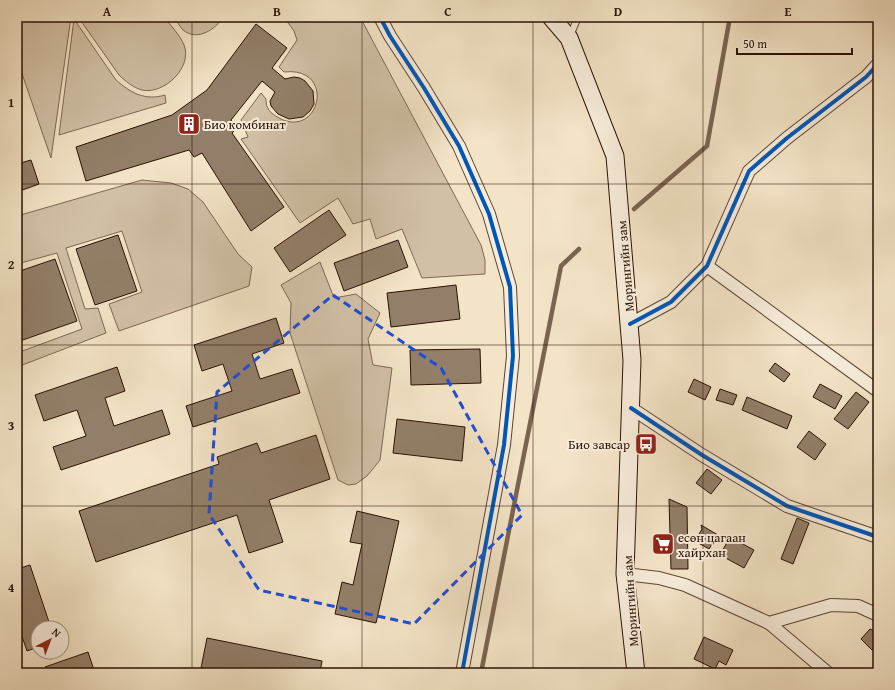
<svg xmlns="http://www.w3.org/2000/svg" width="895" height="690" font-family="'Gentium Book Plus',serif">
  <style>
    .green { fill: #d2c0a6; stroke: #7e6854 }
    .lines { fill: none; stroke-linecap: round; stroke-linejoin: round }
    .stream { stroke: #7a6450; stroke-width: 4.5 }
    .building { fill: #937f69; stroke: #2a1103 }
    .lane-casing { stroke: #5c4634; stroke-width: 8 }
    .street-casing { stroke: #5c4634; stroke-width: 14 }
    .secondary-casing { stroke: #2a1103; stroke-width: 19 }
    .lane { stroke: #f8eddb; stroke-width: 6 }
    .street { stroke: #f8eddb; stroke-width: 12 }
    .secondary { stroke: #f8eddb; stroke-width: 17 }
    .cycleway-casing { stroke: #f8eddb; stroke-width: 6 }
    .cycleway { stroke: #0057b8; stroke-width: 4 }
    .marked { fill: none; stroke: #1d4ed8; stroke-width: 3; stroke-dasharray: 8 5; stroke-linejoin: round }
    .grid { fill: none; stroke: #2a1103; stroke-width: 1; stroke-opacity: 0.55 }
    .labels { text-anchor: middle; stroke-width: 4; stroke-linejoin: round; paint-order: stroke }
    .poi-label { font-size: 13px; fill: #2a1103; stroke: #f8eddb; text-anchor: start }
    .street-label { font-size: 13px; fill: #2a1103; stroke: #f8eddb }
    .neatline { fill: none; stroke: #2a1103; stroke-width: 1.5 }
    .grid-label { font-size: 13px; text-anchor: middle; font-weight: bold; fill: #2a1103 }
  </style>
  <rect width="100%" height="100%" fill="#f4e4c7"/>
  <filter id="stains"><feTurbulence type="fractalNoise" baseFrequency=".005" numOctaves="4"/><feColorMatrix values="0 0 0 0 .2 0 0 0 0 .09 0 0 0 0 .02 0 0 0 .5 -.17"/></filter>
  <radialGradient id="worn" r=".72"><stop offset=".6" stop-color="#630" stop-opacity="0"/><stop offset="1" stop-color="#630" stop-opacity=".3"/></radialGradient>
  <g class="green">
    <polygon points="17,17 71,17 51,158 17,59"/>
    <path d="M80 17H164C171 26 180 35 184 45 193 67 164 95 142 90 134 88 125 81 119 75L81 21Z"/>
    <path d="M174 17H224C215 29 198 42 183 30 180 27 177 21 174 17Z"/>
    <path d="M284 17H360L481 245 485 260V274L422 278 402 229 376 239 370 219 353 224 338 198 300 223 241 139 248 137 241 120 261 93 266 99C266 109 270 113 279 118 320 140 337 66 284 72L279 67 297 40 294 31Z"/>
    <path d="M74 19 116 80C131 93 145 101 165 95L166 103 59 135Z"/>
    <polygon points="142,180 171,183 188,189 203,202 238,254 252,267 249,286 119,331 109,304 142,292 122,231 66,248 85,309 98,308 106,333 17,367 17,353 82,329 57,253 17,264 17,216"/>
    <polygon points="320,262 334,298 356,294 380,313 368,339 373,365 392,368 380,460 367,476 356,484 348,485 338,480 290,333 291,303 281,285"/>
  </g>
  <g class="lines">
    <g class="stream">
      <polyline points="634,209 707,146 730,17"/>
      <polyline points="481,673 561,266 579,249"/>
    </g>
  </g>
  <g class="building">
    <polygon points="256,24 287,48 272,68 285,79 294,77 300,78 305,81 313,91 314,104 310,111 303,117 289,119 278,114 271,106 270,101 275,92 262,81 231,120 236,129 232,133 284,207 251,231 202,153 194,157 189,150 86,181 76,147 172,115 207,90"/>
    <polygon points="31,160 39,184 17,192 17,164"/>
    <polygon points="329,210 346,235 290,272 274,248"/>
    <polygon points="118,235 137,291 95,305 76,249"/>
    <polygon points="398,240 408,267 344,291 334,263"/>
    <polygon points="55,259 77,321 17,342 17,272"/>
    <polygon points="456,285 460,319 391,327 387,293"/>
    <polygon points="276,318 284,343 252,354 260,379 292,369 300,393 193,427 186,406 232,391 223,364 202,371 194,345"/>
    <polygon points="480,349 481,383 411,385 410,350"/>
    <polygon points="775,363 790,374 784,382 769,371"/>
    <polygon points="117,367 125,391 105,398 114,426 162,410 170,434 61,470 53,447 86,436 77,410 44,421 35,395"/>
    <polygon points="694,379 711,387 705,400 688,392"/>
    <polygon points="820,384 842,396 835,409 813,397"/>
    <polygon points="720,389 737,395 733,405 716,400"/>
    <polygon points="856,392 869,402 848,429 834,419"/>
    <polygon points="747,397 792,416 787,429 742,410"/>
    <polygon points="397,419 465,427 462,461 393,453"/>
    <polygon points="809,431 826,444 815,460 797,447"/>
    <polygon points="316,435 330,479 269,500 283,542 249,553 237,515 96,562 79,511 219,464 217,457 257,443 261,453"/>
    <polygon points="707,469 722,480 711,494 696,483"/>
    <polygon points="669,499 687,507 688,569 671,569"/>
    <polygon points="357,511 399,521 376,623 335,614 342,582 353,585 362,544 350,542"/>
    <polygon points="797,518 809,523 793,564 781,559"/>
    <polygon points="701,525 718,535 709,549 695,541 702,529"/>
    <polygon points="730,537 754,550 744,568 720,555"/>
    <polygon points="30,565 51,628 38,628 38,647 27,651 17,622 17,569"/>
    <polygon points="870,629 878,633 878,644 872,650 861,639"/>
    <polygon points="704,637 733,650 726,665 719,661 715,669 694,659"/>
    <polygon points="207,638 322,661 320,673 200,673"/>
    <polygon points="88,652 95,673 47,673 45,667"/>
  </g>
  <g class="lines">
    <g class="lane-casing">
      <polyline id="lane" points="570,36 578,17"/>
    </g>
    <g class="street-casing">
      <g id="street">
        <polyline points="380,17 390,36 424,88 459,146 489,214 510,287 513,356 504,445 462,673"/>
        <polyline points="707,266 878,391"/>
        <polyline points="630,324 671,302 707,266 749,171 787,138 866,77 878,64"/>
        <polyline points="631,408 702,455 787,506 878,537"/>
        <polyline points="625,574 659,578 685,585 769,623 831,605 858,606 878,615"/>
        <polyline points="769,623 828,673"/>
      </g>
    </g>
    <g class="secondary-casing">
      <polyline id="secondary" points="551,17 569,38 615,156 632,360 625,574 636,673"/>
    </g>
    <use href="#lane" class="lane"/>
    <use href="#street" class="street"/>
    <use href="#secondary" class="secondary"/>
    <g class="cycleway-casing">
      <g id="cycleway">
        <polyline points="380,17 390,36 424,88 459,146 489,214 510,287 513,356 504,445 462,673"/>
        <polyline points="630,324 671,302 707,266 749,171 787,138 866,77 878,64"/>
        <polyline points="631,408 702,455 787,506 878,537"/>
      </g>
    </g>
    <use href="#cycleway" class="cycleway"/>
  </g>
  <path class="marked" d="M333 295 441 368 522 515 414 624 259 590 209 514 217 392Z"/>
  <path class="grid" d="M192 17V673M362 17V673M533 17V673M703 17V673M17 184H878M17 345H878M17 506H878"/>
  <defs>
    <g id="building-square" transform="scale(1.15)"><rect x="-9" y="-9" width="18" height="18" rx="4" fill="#8f2418" stroke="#f8eddb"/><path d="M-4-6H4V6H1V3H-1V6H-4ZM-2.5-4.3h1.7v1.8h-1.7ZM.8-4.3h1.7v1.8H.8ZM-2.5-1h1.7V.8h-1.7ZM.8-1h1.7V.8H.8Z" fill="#fff"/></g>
    <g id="bus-square" transform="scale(1.15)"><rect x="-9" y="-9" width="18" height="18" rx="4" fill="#8f2418" stroke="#f8eddb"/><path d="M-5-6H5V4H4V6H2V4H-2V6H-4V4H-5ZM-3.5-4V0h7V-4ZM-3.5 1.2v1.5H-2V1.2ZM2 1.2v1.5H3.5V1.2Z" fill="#fff"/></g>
    <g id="supermarket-square" transform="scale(1.15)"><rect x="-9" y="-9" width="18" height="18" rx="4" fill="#8f2418" stroke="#f8eddb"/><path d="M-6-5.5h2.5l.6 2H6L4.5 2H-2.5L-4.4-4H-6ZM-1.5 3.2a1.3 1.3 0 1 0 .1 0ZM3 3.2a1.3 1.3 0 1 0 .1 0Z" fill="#fff"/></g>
  </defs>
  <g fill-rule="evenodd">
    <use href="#building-square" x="189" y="124"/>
    <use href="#bus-square" x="646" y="444"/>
    <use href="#supermarket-square" x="663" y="544"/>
  </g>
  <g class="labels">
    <g class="poi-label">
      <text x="204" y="129">Био комбинат</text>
      <text x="630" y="449" text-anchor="end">Био завсар</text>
      <text x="678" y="542">есөн цагаан<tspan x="678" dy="15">хайрхан</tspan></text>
    </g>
    <g class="street-label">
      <text transform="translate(625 266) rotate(-95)" y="5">Морингийн зам</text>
      <text transform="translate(630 601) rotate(-94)" y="5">Морингийн зам</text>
    </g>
  </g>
  <rect width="895" height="690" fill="none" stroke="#f4e4c7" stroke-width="44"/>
  <g transform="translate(50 640) rotate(42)"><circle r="19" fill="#f8eddb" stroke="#a69585"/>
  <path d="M0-3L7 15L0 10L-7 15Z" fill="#8f2418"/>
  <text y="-6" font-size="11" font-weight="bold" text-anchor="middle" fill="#2a1103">N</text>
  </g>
  <path d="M737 48v6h115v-6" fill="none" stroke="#2a1103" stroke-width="2"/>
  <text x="743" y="48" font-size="12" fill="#2a1103" stroke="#f8eddb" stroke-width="3" paint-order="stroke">50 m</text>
  <rect x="22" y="22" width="851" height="646" class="neatline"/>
  <g class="grid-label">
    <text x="107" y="16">A</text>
    <text x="277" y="16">B</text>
    <text x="448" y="16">C</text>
    <text x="618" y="16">D</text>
    <text x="788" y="16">E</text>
    <text x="11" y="107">1</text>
    <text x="11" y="269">2</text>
    <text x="11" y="430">3</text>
    <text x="11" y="592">4</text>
  </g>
  <rect width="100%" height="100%" filter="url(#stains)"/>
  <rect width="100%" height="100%" fill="url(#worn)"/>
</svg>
